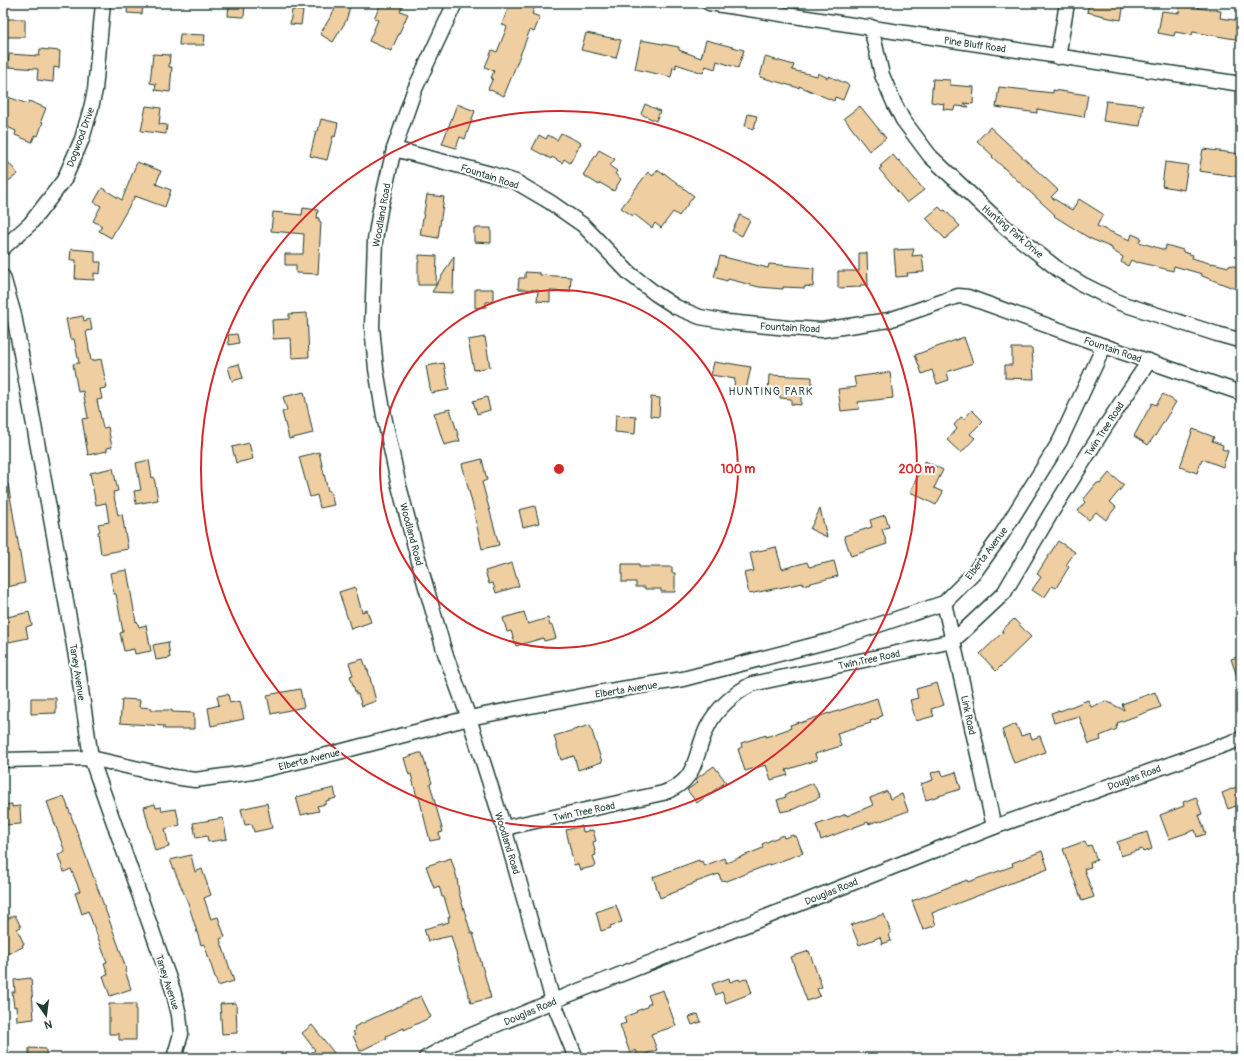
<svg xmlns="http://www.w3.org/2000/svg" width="1244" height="1061" font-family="Pangolin,sans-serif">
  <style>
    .building { fill: #efcea1; stroke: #1f3d34 }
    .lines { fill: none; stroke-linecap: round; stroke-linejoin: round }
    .street-casing { stroke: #1f3d34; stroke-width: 17 }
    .street { stroke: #fff; stroke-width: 14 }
    .ring { fill: none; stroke: #d62828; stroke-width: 2 }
    .labels { text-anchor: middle; stroke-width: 4; stroke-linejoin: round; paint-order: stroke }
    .street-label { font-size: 10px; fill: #1f3d34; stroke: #fff }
    .neighbourhood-label { font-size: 11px; letter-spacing: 1px; fill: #1f3d34; stroke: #fff }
    .centre { fill: #d62828; stroke: #fff; stroke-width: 2 }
    .ring-label { font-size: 12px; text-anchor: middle; font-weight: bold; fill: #d62828; stroke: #fff; stroke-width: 4; stroke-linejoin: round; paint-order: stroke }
  </style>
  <rect width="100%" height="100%" fill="#fff"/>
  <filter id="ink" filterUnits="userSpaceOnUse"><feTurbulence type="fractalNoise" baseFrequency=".025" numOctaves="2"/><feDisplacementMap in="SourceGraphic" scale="8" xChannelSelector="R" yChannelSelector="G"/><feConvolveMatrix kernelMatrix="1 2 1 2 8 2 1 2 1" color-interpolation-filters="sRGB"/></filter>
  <g filter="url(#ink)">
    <g class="building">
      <polygon points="128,3 143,3 142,14 127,13"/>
      <polygon points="229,3 245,3 244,17 228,16"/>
      <polygon points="336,3 351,3 346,21 333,42 320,34 334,11"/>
      <polygon points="387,3 404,3 400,11 408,14 391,51 369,41 378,20 374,18 381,4 385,6"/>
      <polygon points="510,3 528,3 535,6 532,14 540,17 534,32 530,30 504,96 488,89 493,78 491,78 494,71 485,67 492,50 497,52 507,27 502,24"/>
      <polygon points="1089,3 1124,3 1121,20 1104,17 1104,16 1087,12"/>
      <polygon points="1180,3 1198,5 1198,8 1221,11 1220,18 1241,21 1241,40 1193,32 1192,35 1175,32 1174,36 1158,33 1162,11 1179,13"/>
      <polygon points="292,10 303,11 301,25 290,24"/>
      <polygon points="4,19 25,19 25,37 3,37"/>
      <polygon points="586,33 621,40 616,58 581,50"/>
      <polygon points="180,34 205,35 204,45 179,45"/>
      <polygon points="641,40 679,47 679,50 701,58 706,40 744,50 738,68 717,61 715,69 706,66 703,73 676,64 676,68 673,67 671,77 635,69"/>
      <polygon points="40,49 60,51 59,68 54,67 53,82 37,80 38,69 8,67 9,54 39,56"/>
      <polygon points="153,54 170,55 169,67 172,67 170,92 155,90 156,84 150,83"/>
      <polygon points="765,57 794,65 792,70 817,76 818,73 828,78 829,76 849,85 843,100 835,97 834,101 799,86 799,88 760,77"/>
      <polygon points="933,79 950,80 950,85 974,87 973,104 964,103 969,107 955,106 954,110 943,109 944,104 931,102"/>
      <polygon points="999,87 1053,93 1053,90 1088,95 1084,117 1037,109 1037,113 996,107"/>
      <polygon points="8,97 28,104 29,101 46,108 41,121 43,122 38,136 35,135 32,142 15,135 16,131 3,125 3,110"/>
      <polygon points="1106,101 1143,105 1140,126 1103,121"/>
      <polygon points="457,104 475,111 465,139 460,137 456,148 442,144"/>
      <polygon points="645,104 660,111 656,121 641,114"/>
      <polygon points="146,106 161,108 159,124 167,125 166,134 141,131"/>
      <polygon points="860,106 886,138 869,151 844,118"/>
      <polygon points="748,114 757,116 754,129 745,126"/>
      <polygon points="321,119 338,123 335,137 333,136 327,160 310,156 316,131 318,131"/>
      <polygon points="990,127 1058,190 1051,197 1072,210 1079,199 1103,214 1097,226 1130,240 1132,234 1141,238 1139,242 1165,250 1166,245 1183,250 1183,252 1193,255 1192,258 1212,264 1212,263 1229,267 1230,265 1241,268 1241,273 1236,289 1202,276 1202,274 1174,266 1173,271 1138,262 1137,263 1131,260 1128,266 1121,262 1123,257 1112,250 1112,248 1089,238 1054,216 1055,215 992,157 993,156 977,141"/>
      <polygon points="561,133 581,143 570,163 564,159 562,163 552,157 551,159 532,149 539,135 546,139 548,135 557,140"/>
      <polygon points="1203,149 1241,154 1241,177 1199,171"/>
      <polygon points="599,150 615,159 610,166 617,171 615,174 621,179 614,191 600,183 599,185 583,175"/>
      <polygon points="893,155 898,161 899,160 924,190 907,203 879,169 882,167 880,166"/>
      <polygon points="3,156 18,174 3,185"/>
      <polygon points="137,162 161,171 156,184 171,190 165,207 135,196 111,238 99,231 102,226 93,221 101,206 94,202 102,188 122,200"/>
      <polygon points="1165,162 1188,165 1184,190 1162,186"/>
      <polygon points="657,170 663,174 664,173 694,196 679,216 673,212 661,228 655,223 652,228 634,214 633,216 621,208 648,172 653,176"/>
      <polygon points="427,195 444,197 438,238 420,235"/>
      <polygon points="939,207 943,211 945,210 960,226 945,239 926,218"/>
      <polygon points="303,208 318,210 317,218 319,218 319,221 321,222 318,274 296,273 296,265 285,265 285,254 303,254 304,234 271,231 273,212 302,215"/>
      <polygon points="740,215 750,220 742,236 732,231"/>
      <polygon points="474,228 491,228 491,243 474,242"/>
      <polygon points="71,249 95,251 95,262 101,262 100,274 94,273 94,280 75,279 76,260 70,260"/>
      <polygon points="914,249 912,256 922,255 924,272 907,273 908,276 896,277 894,250"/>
      <polygon points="859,253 867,253 868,285 860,285 860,287 838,288 838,271 859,271"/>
      <polygon points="419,255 437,256 436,285 418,285 418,262 419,262"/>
      <polygon points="454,256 453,293 432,292"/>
      <polygon points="720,256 768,268 769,264 814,268 813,287 805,286 805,288 783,287 783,289 759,287 728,279 727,281 714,277"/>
      <polygon points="525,272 540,273 540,275 571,277 570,292 550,291 550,302 537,301 538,290 518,289 519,278 525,278"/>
      <polygon points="475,289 493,289 493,302 486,302 486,307 475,308"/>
      <polygon points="307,313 309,357 292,358 291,338 273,339 272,320 289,319 289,314"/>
      <polygon points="83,316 84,321 90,319 92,330 86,331 91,361 101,359 107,388 100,389 102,399 97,400 103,428 108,427 112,447 107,448 107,451 88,455 82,419 88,418 83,391 78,392 73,364 79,363 74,339 70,339 66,319"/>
      <polygon points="237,334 239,343 229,345 228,335"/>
      <polygon points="485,337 490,367 474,370 468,340"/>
      <polygon points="964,337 973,363 947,372 949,380 937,384 932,370 922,374 915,355"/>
      <polygon points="1012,348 1032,348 1034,379 1005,378 1005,365 1012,365"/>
      <polygon points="714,362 726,364 727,363 751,367 745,394 733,392 735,379 711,375"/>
      <polygon points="444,363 449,390 431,393 426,366"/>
      <polygon points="239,364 243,378 232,381 228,367"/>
      <polygon points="890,372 893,398 858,402 859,409 841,411 838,389 856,387 854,377"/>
      <polygon points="769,375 812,377 812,395 801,394 801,405 791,404 791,399 780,398 780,393 768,393"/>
      <polygon points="304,392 313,433 289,439 282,412 287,410 283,397"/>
      <polygon points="1163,394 1176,402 1155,436 1155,435 1148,445 1134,436 1152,403 1156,405"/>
      <polygon points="487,397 490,410 477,414 473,401"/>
      <polygon points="651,397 660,398 659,417 650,416"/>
      <polygon points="450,409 460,441 444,445 434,413"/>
      <polygon points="972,410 983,421 970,434 975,438 961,453 947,440 957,429 954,425 961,417 964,419"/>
      <polygon points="616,415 636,417 635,434 615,432"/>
      <polygon points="1193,429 1214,437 1212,441 1223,445 1222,449 1228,451 1223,467 1202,459 1197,473 1180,467"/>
      <polygon points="249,443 253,459 236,463 232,447"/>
      <polygon points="319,452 328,491 330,491 334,505 320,508 317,495 310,497 299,457"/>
      <polygon points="482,459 487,480 482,482 499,545 482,549 474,514 475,514 462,464"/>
      <polygon points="149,460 152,478 154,477 158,500 136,504 134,491 141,490 136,463"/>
      <polygon points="925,461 943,470 934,488 943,492 936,505 910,492"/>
      <polygon points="113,468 118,491 113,492 118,515 122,514 128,549 101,554 98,532 100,531 98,524 109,522 106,503 96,505 90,473"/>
      <polygon points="1109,473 1124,485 1110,502 1116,507 1106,520 1096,512 1089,520 1078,511 1085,502 1083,500 1097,483 1100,484"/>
      <polygon points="3,484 8,484 25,583 3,588 3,570 5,570 3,558"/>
      <polygon points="535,506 539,523 523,527 519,510"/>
      <polygon points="820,509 827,537 810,529"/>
      <polygon points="885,515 889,527 882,529 887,544 851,556 844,536 872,527 870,520"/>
      <polygon points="1058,541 1075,552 1066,565 1069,567 1056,588 1052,586 1044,598 1032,590 1041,577 1037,574"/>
      <polygon points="776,547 782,569 807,562 809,567 834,561 838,576 815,582 803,585 803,583 749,594 744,573 754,571 750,553"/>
      <polygon points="512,563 519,586 496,593 493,583 489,584 485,571"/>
      <polygon points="622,564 639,564 639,567 672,567 672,573 675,573 675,592 661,592 661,589 645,589 645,587 636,587 636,582 622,582"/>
      <polygon points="127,570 136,622 137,621 139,627 146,625 151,651 135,654 134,649 124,651 120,633 123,632 116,594 114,594 110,573"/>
      <polygon points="355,587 362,612 367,610 371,622 351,629 339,592"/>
      <polygon points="29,612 32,625 26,627 28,638 9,642 6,631 4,632 3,618"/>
      <polygon points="524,612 528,624 548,618 550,626 552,625 556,638 544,641 543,638 516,646 511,631 507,632 503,618"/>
      <polygon points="1014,619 1031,637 996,671 980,654 1003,632 1002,630"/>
      <polygon points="168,642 170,658 156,660 153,645"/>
      <polygon points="1241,656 1241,685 1240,685 1231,659"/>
      <polygon points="363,659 367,670 368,670 376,701 362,706 358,694 356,694 350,676 353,675 349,663"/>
      <polygon points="937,683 944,705 931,709 934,716 916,721 910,700 918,698 916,689"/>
      <polygon points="300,689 304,707 271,714 267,695"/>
      <polygon points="1155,692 1161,707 1117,723 1118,725 1116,726 1117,729 1100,736 1101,740 1089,744 1079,716 1054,723 1051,713 1060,710 1060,711 1088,700 1091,707 1106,701 1124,710 1122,704"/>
      <polygon points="228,694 230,703 240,701 244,719 211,726 208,708 219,705 217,696"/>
      <polygon points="31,698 56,698 56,713 31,714"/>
      <polygon points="877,698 882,716 879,717 879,718 870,721 871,723 837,733 841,746 815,754 817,760 786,770 788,775 771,780 766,765 745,771 738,749 742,747 741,743 766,735 766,737 791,728 790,725 799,722 800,723 829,713 829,714"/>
      <polygon points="122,699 140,700 139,707 152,708 151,710 172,710 172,712 194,713 194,729 164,729 164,726 120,723"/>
      <polygon points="1016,724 1021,736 1030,733 1032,739 1040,736 1046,752 1014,763 1002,730"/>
      <polygon points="590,725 602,762 578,770 574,756 561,760 554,736"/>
      <polygon points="419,753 422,753 427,770 428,770 432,783 430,784 443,832 439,833 440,839 430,841 419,797 417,797 411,774 409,775 404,758"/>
      <polygon points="714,766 726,782 697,803 687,790 698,782 696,780 697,778"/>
      <polygon points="941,770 943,776 956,772 961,789 926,800 921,784 933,780 931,773"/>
      <polygon points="813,783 820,797 794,809 781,812 777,800 786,797 785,795"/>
      <polygon points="1241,785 1241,804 1228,809 1222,793"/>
      <polygon points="334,788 336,798 326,801 326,804 317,806 319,811 301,815 296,797"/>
      <polygon points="887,791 890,799 902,794 908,811 878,822 877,821 869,824 868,822 821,840 816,825 844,815 846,814 847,816 873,805 870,798"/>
      <polygon points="64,796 119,947 126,969 125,970 131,989 110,996 103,976 108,975 104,963 107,962 88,911 82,914 75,893 80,891 71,869 64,872 58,855 65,852 47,802"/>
      <polygon points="1196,797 1202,814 1199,815 1206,834 1197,837 1195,830 1169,839 1160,815 1184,806 1183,802"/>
      <polygon points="267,803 272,828 254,832 252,824 245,825 241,809"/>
      <polygon points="12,804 12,807 20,806 21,824 3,825 3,805"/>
      <polygon points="155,804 156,808 161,807 162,811 176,809 180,825 165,829 169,847 155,851 144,807"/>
      <polygon points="223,818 227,839 208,842 207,836 196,838 193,823"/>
      <polygon points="582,826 583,832 593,830 596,841 593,842 596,855 593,856 596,866 580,870 578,864 574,865 566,830"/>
      <polygon points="1147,832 1152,849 1143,852 1142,849 1121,856 1117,842"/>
      <polygon points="783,835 784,838 793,835 794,837 796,836 803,853 770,865 770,864 727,881 721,880 719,874 693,883 693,884 678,890 678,891 660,898 653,877 699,860 700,862 702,861 704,866 724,858 726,863 763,848 762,844"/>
      <polygon points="1085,841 1087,846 1091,845 1097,860 1090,863 1091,867 1084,869 1094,897 1082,901 1063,849"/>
      <polygon points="1042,851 1048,869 932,913 936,925 923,930 912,901 967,880 968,882 1013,866 1012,863"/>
      <polygon points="191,855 195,872 202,869 211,895 204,898 211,919 218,917 225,937 220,939 234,981 218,986 204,944 201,945 188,903 170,860"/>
      <polygon points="451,858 457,878 459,893 471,933 473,933 491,998 471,1003 451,936 428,941 424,929 449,922 448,917 450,917 444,897 442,897 439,886 434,888 426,866"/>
      <polygon points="616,905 622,922 610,926 611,928 601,931 596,912"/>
      <polygon points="884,914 891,933 889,934 891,941 882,944 880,937 859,945 851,925"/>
      <polygon points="15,915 21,927 17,929 24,944 22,945 23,947 7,954 3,945 3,921"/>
      <polygon points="809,951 822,987 817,989 820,996 807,1001 791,957"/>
      <polygon points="31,978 34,1019 17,1021 16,1006 14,1007 12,992 15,992 14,980"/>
      <polygon points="729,978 730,982 739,979 740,981 747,978 752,993 726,1003 722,992 716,995 712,984"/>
      <polygon points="663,990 676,1026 651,1034 657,1050 638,1057 636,1050 630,1053 620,1025 626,1023 624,1017 637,1012 636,1011 647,1007 647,1005 651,1003 648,995"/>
      <polygon points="421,996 431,1017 404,1030 404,1028 386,1036 387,1038 360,1051 353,1036 355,1035 353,1032 355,1031 354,1027"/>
      <polygon points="236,1003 237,1033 222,1034 220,1004"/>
      <polygon points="109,1004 136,1004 136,1040 119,1040 119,1034 109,1034"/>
      <polygon points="698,1014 701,1022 692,1025 689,1017"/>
      <polygon points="312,1025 335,1054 330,1058 304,1058 315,1050 302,1033"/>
      <polygon points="29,1048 46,1049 46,1058 29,1058"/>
    </g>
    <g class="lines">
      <g class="street-casing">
        <g id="street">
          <polyline points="455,3 414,91 394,149 380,210 375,240 372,327 376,369 384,416 398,482 422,573 445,653 469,718 504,828 553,1001 576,1058"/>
          <polyline points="709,3 1241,84"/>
          <polyline points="871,27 882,75 894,103 903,120 930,156 1006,228 1059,270 1082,284 1120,303 1217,334 1235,339 1241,339"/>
          <polyline points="1058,57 1067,3"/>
          <polyline points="394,149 491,174 516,182 550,202 583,225 629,273 656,294 676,307 700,317 728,322 788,328 822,330 889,320 958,296 968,297 1104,346 1241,393"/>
          <polyline points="3,248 30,224 64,180 82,139 91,108 95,90 103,3"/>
          <polyline points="3,277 14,315 77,662 91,758 173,990 179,1015 181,1034 174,1058"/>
          <polyline points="944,603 953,641 994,827"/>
          <polyline points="3,760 91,758 174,777 195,780 253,772 335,753 469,718 597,693 683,679 833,640 944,603 974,573 1002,534 1060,441 1104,346"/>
          <path d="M504 828 663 793C700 780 693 755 708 726 716 709 736 692 752 684L953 641 1004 593 1051 513 1105 427 1149 361"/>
          <polyline points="426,1058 455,1042 553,1001 994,827 1241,739"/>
        </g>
      </g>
      <use href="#street" class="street"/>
    </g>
  </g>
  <g class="ring">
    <circle cx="559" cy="469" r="179"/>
    <circle cx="559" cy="469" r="358"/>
  </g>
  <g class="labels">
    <g class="street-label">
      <text transform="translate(975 44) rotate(8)" y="4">Pine Bluff Road</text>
      <text transform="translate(80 137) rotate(-70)" y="4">Dogwood Drive</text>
      <text transform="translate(490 176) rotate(18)" y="4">Fountain Road</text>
      <text transform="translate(381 215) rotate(-80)" y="4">Woodland Road</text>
      <text transform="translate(1013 231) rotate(40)" y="4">Hunting Park Drive</text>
      <text transform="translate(790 327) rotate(3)" y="4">Fountain Road</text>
      <text transform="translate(1113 349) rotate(19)" y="4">Fountain Road</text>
      <text transform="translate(1104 429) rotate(-57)" y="4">Twin Tree Road</text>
      <text transform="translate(412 534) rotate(75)" y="4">Woodland Road</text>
      <text transform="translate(986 553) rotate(-53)" y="4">Elberta Avenue</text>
      <text transform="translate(869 659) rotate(-12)" y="4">Twin Tree Road</text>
      <text transform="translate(78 672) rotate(81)" y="4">Taney Avenue</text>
      <text transform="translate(626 689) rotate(-9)" y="4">Elberta Avenue</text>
      <text transform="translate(969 715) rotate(78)" y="4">Link Road</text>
      <text transform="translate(309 759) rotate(-14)" y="4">Elberta Avenue</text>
      <text transform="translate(1134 777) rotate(-20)" y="4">Douglas Road</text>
      <text transform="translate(584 811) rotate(-12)" y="4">Twin Tree Road</text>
      <text transform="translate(508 843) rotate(73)" y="4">Woodland Road</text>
      <text transform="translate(831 891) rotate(-22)" y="4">Douglas Road</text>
      <text transform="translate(168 982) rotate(72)" y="4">Taney Avenue</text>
      <text transform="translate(530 1011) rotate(-23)" y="4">Douglas Road</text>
    </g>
    <g class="neighbourhood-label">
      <text x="771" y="395">HUNTING PARK</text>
    </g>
  </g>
  <circle cx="559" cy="469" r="6" class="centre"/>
  <g class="ring-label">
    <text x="738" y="473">100 m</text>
    <text x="917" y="473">200 m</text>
  </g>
  <rect width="1244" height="1061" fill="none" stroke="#fff" stroke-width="16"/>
  <rect x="8" y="8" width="1228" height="1045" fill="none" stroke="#1f3d34" stroke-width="1.5" filter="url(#ink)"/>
  <g transform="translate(46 1015) rotate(166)" stroke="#ffffff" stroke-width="3" paint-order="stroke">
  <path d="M0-3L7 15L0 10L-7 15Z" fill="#1f3d34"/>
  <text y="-6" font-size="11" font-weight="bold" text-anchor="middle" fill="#1f3d34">N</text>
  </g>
</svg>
